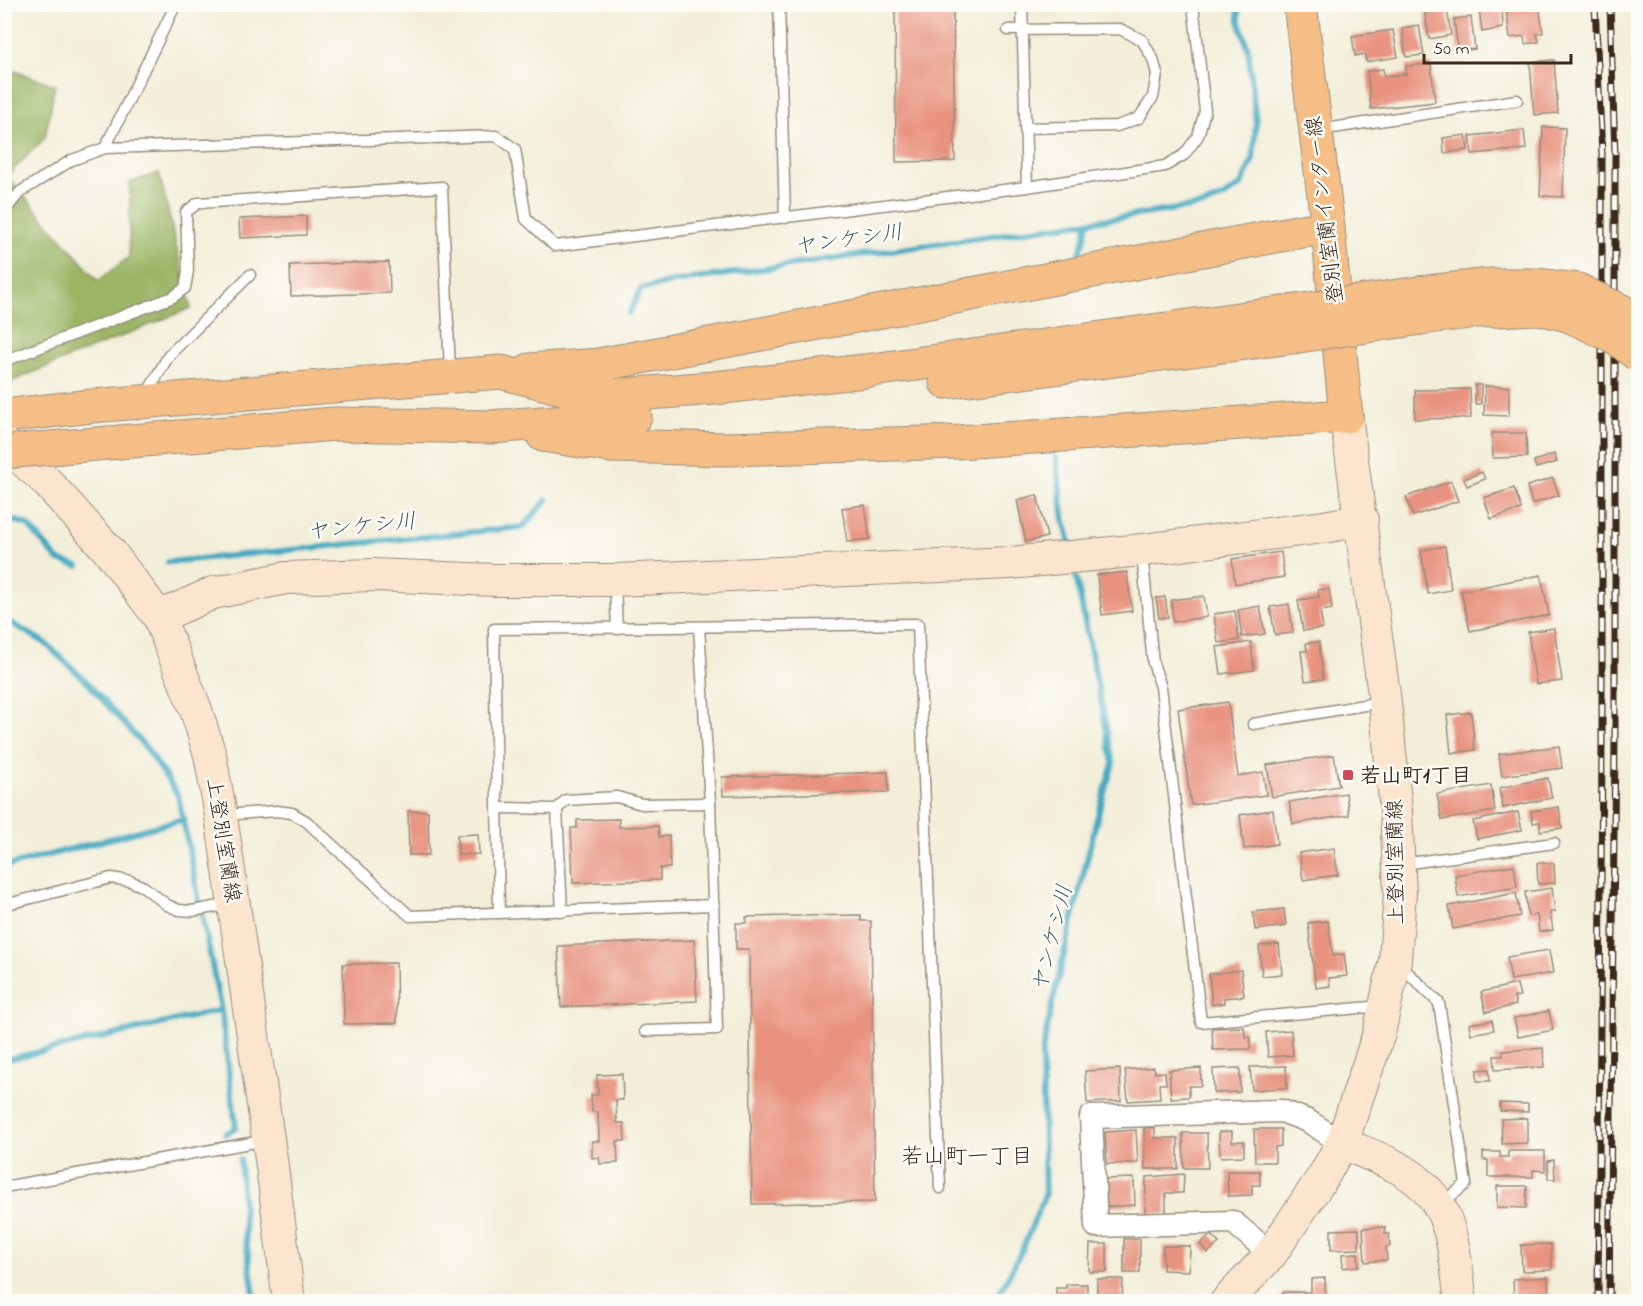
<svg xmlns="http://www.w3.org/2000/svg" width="1643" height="1306" font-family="'Indie Flower','Klee One',sans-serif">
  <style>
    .forest { fill: #9cb666; stroke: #6c7042; stroke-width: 1.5 }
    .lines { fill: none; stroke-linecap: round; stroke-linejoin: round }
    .stream { stroke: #3fa8c0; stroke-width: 6 }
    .building { fill: #e8937f }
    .lane-casing { stroke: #968c7c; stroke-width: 13 }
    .street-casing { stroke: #968c7c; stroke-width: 25 }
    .secondary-casing { stroke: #968c7c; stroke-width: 34 }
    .primary-casing { stroke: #968c7c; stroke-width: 35 }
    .highway-casing { stroke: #968c7c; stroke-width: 35 }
    .lane { stroke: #fff; stroke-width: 10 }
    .street { stroke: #fff; stroke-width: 22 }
    .secondary { stroke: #fbe5cf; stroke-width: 32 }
    .primary { stroke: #f6be87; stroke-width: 33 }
    .highway { stroke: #f6be87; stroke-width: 33 }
    .rail-casing { stroke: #3b2a1e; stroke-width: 7 }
    .rail { stroke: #fdfcf7; stroke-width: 4.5; stroke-dasharray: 14; stroke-linecap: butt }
    .highway-bridge-casing { stroke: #968c7c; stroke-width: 35; stroke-linecap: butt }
    .highway-bridge { stroke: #f6be87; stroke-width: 33 }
    .poi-dot { fill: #d1495b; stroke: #fdfcf7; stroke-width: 2 }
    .labels { text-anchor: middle; stroke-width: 5; stroke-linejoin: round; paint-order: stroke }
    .street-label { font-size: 21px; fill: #3b2a1e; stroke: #fdfcf7 }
    .poi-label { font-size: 21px; font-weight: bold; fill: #3b2a1e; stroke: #fdfcf7; text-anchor: start }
    .water-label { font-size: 22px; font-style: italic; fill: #3d5c5f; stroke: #fdfcf7 }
    .neighbourhood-label { font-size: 22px; fill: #3b2a1e; stroke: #fdfcf7 }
  </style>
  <rect width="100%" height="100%" fill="#fdfcf7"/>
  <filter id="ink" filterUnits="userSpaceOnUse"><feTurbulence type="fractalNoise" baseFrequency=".0167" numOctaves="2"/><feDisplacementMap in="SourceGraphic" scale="12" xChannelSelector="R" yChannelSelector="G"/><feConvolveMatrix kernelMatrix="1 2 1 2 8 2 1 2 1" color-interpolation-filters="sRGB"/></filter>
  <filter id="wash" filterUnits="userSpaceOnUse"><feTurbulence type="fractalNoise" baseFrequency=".008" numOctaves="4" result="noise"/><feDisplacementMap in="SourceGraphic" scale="24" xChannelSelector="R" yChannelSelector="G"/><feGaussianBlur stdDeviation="1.35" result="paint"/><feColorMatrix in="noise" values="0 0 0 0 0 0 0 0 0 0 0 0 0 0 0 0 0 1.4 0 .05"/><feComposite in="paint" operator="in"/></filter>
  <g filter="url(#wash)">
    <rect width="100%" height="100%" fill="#f2eed9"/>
    <polygon class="forest" points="5,68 55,85 45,138 7,176 98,281 129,257 130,182 159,173 191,308 5,384"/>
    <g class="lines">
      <g class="stream">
        <polyline points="1079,255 1084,241 1088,222 1204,205 1223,197 1241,185 1253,159 1256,123 1248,48 1239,21 1238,4"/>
        <polyline points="629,313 641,289 672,282 1088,222"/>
        <polyline points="1056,457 1063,514 1070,545"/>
        <polyline points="4,522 17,521 28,525 58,560 78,566"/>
        <polyline points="168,562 523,527 547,500"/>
        <polyline points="4,619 44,642 86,681 147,749 178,795 221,1010 236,1128 225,1134"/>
        <polyline points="4,867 184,819"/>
        <polyline points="4,1060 221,1010"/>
        <polyline points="240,1160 245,1234 255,1302"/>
        <polyline points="995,1302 1022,1250 1045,1195 1042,1053 1053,1000 1097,818 1113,763 1076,577"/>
      </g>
    </g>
    <g id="blocks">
      <g class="building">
        <polygon points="895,4 953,4 955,161 896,162"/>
        <polygon points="1528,5 1539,5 1543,33 1537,34 1539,42 1525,44 1524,36 1510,38 1506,8"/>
        <polygon points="1502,7 1503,28 1482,32 1479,9"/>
        <polygon points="1447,9 1451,35 1429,39 1425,13"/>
        <polygon points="1471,17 1475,49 1458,51 1454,19"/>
        <polygon points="1419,25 1424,55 1406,57 1402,28"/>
        <polygon points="1393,30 1398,57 1366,62 1365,54 1355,56 1352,36"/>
        <polygon points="1554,60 1558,113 1534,115 1530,62"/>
        <polygon points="1431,64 1435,102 1371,109 1367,71 1383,69 1384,76 1406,74 1406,66"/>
        <polygon points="1543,127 1565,128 1563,197 1540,196"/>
        <polygon points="1524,130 1526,149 1472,154 1470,136"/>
        <polygon points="1466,135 1468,150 1444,153 1443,138"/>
        <polygon points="306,216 306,235 240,238 239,219"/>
        <polygon points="389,262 390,293 291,296 290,265"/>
        <rect x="1475" y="385" width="6" height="19"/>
        <polygon points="1485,386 1509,387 1509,416 1484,415"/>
        <polygon points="1470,389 1471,418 1415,419 1415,390"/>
        <polygon points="1492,433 1526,433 1527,457 1493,458"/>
        <polygon points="1554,454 1557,462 1536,468 1534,461"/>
        <polygon points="1482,472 1485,479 1467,486 1464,479"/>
        <polygon points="1553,478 1559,495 1532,504 1527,486"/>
        <polygon points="1451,481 1458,501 1413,516 1406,497"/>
        <polygon points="1514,488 1521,509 1491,519 1484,498"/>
        <polygon points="1037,495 1047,537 1026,542 1017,500"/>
        <polygon points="865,505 870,539 847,542 842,508"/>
        <polygon points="1445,546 1451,590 1428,594 1421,550"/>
        <polygon points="1281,552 1284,577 1235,584 1232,559"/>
        <polygon points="1127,572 1132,611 1102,615 1097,575"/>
        <polygon points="1541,575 1549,615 1470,631 1461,591"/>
        <polygon points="1329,589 1332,609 1320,611 1323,628 1303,631 1298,600 1319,597 1318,590"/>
        <polygon points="1204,596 1207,617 1173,622 1171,600"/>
        <polygon points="1165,597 1168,617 1159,618 1156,598"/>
        <polygon points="1289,604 1293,633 1275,635 1270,607"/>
        <polygon points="1260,606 1265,634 1242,637 1238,610"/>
        <polygon points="1235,611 1239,640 1218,643 1214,614"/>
        <polygon points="1554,628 1562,681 1536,684 1528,632"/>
        <polygon points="1251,642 1254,670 1221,674 1217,647"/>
        <polygon points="1319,642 1323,679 1305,681 1301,651 1307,651 1306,643"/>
        <polygon points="1228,702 1238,776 1263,772 1266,795 1191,805 1178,709"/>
        <polygon points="1471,712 1475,750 1451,753 1447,715"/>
        <polygon points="1559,746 1562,768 1502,776 1499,754"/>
        <polygon points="1334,755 1339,786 1272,797 1267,765"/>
        <polygon points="888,772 889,792 723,796 722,777"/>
        <polygon points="1548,778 1552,798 1503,808 1499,788"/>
        <polygon points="1491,785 1495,811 1442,820 1437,794"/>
        <polygon points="1346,793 1349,815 1293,824 1289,802"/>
        <polygon points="1559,807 1562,828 1540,831 1540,822 1533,823 1531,811"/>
        <polygon points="1273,810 1277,844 1244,849 1240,815"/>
        <polygon points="408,811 428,811 429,855 409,855"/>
        <polygon points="1518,812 1522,830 1477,839 1473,821"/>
        <polygon points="619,819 619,827 658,826 659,837 669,836 670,868 660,868 660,880 573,883 571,828 577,828 577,820"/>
        <polygon points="478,834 479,854 458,855 457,835"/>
        <polygon points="1334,848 1338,875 1303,880 1299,853"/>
        <polygon points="1537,863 1554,863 1555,883 1538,884"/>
        <polygon points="1514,865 1517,887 1458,897 1455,875"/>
        <polygon points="1552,888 1555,912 1550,912 1553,930 1539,932 1537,915 1528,916 1525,892"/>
        <polygon points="1516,893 1520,916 1453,929 1449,906"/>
        <polygon points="1284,909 1286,926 1255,930 1253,912"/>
        <polygon points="861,915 861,921 871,921 875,1202 752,1204 749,949 736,949 736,923 747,923 746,917"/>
        <polygon points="1328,921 1333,956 1344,954 1347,976 1329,978 1330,986 1316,988 1308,923"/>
        <polygon points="694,940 697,1001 561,1007 558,946"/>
        <polygon points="1279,944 1282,974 1262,976 1259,946"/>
        <polygon points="1549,950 1553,973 1511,980 1507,957"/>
        <polygon points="396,963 397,1023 344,1024 343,964"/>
        <polygon points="1241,970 1244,996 1224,998 1224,1003 1212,1005 1209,974"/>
        <polygon points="1517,984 1520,996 1514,997 1516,1005 1486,1012 1481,992"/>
        <polygon points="1549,1011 1553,1030 1518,1037 1514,1018"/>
        <polygon points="1492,1020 1494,1030 1471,1034 1469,1024"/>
        <polygon points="1244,1027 1245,1037 1250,1037 1250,1049 1213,1050 1212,1028"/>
        <polygon points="1291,1030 1293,1055 1268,1057 1266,1032"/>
        <polygon points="1543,1048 1544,1067 1495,1070 1494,1056 1503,1056 1503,1051"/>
        <polygon points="1286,1066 1287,1088 1252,1090 1250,1067"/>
        <polygon points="1154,1067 1155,1073 1165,1072 1166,1084 1159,1084 1160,1099 1128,1101 1125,1070"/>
        <polygon points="1201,1068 1201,1086 1189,1086 1189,1097 1171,1098 1169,1070"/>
        <polygon points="1240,1068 1240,1092 1214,1093 1213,1069"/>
        <polygon points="1120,1069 1121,1101 1087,1103 1085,1071"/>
        <polygon points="1489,1069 1490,1081 1477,1081 1477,1070"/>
        <polygon points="622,1074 623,1100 616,1100 617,1123 624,1123 625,1141 617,1141 618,1163 600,1164 599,1157 592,1158 592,1141 599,1141 598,1112 592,1112 591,1095 598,1095 597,1075"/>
        <polygon points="1500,1103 1528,1104 1528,1112 1500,1111"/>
        <polygon points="1527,1118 1527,1143 1502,1144 1501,1119"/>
        <polygon points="1144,1128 1155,1128 1155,1138 1178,1138 1178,1169 1145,1169"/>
        <polygon points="1254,1129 1281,1129 1281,1146 1275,1147 1275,1162 1255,1162"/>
        <polygon points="1136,1130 1138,1163 1107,1164 1105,1132"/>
        <polygon points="1232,1131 1232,1142 1244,1141 1244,1156 1220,1157 1219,1132"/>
        <polygon points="1183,1133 1207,1133 1208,1168 1184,1168"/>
        <polygon points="1508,1151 1545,1151 1545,1171 1533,1170 1533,1177 1488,1177 1488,1160 1483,1160 1483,1152 1500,1152 1500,1157 1508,1157"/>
        <polygon points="1554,1160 1555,1179 1548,1179 1548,1161"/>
        <polygon points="1227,1171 1260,1171 1260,1185 1252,1185 1252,1195 1228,1196"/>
        <polygon points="1184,1174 1183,1193 1166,1193 1166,1214 1145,1214 1146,1177"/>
        <polygon points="1134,1178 1135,1205 1107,1207 1105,1179"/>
        <polygon points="1497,1186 1527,1186 1526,1208 1497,1207"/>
        <polygon points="1385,1227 1385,1234 1389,1234 1390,1246 1386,1247 1387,1260 1365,1262 1363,1228"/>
        <polygon points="1359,1229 1359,1249 1331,1250 1331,1230"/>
        <polygon points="1211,1235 1219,1243 1208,1253 1200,1244"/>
        <rect x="1124" y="1239" width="16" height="34"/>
        <polygon points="1090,1244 1107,1244 1107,1272 1089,1272"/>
        <polygon points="1551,1244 1552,1270 1522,1271 1521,1245"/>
        <polygon points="1163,1246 1190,1246 1189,1271 1163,1270"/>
        <polygon points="1358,1253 1359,1266 1343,1268 1342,1254"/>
        <polygon points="1548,1277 1549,1301 1514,1302 1513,1279"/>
        <polygon points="1325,1278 1326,1302 1277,1302 1284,1292 1311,1292 1311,1279"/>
        <polygon points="1097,1279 1123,1279 1122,1302 1097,1302"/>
        <polygon points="1066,1284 1087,1284 1087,1302 1056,1302 1056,1288 1066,1288"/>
      </g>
    </g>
  </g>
  <g filter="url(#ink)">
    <use href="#blocks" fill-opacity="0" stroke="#968c7c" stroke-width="1.5"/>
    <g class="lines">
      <g class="lane-casing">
        <g id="lane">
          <polyline points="779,4 785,218"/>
          <polyline points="1022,4 1027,187"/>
          <polyline points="1008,30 1120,29 1142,40 1153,59 1157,74 1153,97 1139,118 1117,126 1025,128"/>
          <polyline points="1319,130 1517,100"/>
          <polyline points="105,148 496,136 515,149 526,219 555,246 1027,187 1165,166 1184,155 1198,136 1205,111 1193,4"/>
          <polyline points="4,212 20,192 72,160 105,148 176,4"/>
          <polyline points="4,361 173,297 185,288 188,271 186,212 198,203 442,187 450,372"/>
          <polyline points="145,397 169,355 250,275"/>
          <polyline points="1142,553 1153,663 1161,687 1201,1022 1383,1006"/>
          <polyline points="615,583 617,629"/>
          <polyline points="1253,724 1382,702"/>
          <polyline points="497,808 557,809 566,800 617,797 642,804 710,803"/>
          <polyline points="557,809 562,912"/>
          <polyline points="224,815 277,811 292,813 306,821 410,916 714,905"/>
          <polyline points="1402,864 1554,843"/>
          <polyline points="4,905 111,878 130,881 144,887 167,905 179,910 192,911 231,904"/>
          <polyline points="499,913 494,629 918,624 940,1188"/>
          <polyline points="1399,964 1439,1003 1466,1184 1441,1204"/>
          <polyline points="645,1031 717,1029 710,803 699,627"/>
          <polyline points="4,1187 267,1140"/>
        </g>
      </g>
      <g class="street-casing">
        <polyline id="street" points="1271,1254 1233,1222 1096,1226 1091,1117 1282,1111 1308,1121 1342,1143"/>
      </g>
      <g class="secondary-casing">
        <g id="secondary">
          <polyline points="4,443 45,480 110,552 159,617 196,710 210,755 221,816 272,1166 289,1302"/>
          <polyline points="159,617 213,593 286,578 373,575 495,580 615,580 1010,563 1142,550 1324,527 1362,520"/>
          <path d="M1342 1143C1360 1151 1380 1158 1397 1167 1454 1197 1453 1245 1461 1302"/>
          <polyline points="1226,1302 1271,1254 1324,1175 1342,1143 1379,1033 1395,960 1400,893 1396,811 1385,702 1346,416"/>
        </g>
      </g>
      <g class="primary-casing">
        <polyline id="primary" points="1300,4 1328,228 1346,416"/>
      </g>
      <g class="highway-casing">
        <g id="highway">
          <polyline points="1419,293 1491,285 1536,285 1578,290"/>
          <polyline points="1421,318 1478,311 1539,308 1568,315"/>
          <polyline points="530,370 599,365 1302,231 1328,228"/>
          <polyline points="946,382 1292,337"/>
          <polyline points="4,416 92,406 501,372 596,397 714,388 865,371 1289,312"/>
          <polyline points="543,435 611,446 726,449 959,442 1346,416"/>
          <polyline points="108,443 335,424 490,427 635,416"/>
        </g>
      </g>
      <use href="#lane" class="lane"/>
      <use href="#street" class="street"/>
      <use href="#secondary" class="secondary"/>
      <use href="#primary" class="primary"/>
      <use href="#highway" class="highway"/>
      <g class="rail-casing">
        <g id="rail">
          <polyline points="1595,4 1602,155 1602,742 1598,1302"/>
          <polyline points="1609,1302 1615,740 1615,155 1610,4"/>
        </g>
      </g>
      <use href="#rail" class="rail"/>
      <g class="highway-bridge-casing">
        <g id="highway-bridge">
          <polyline points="1578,290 1638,319"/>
          <polyline points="1289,312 1419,293"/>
          <polyline points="1568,315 1615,337 1638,355"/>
          <polyline points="1292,337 1421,318"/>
          <polyline points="4,452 108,443"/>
        </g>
      </g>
      <use href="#highway-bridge" class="highway-bridge"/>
    </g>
  </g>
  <rect class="poi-dot" x="1342" y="769" width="12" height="12" rx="3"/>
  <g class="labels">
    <g class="street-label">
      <text transform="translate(1324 210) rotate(-97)" y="7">登別室蘭インター線</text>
      <text transform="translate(224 840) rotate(81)" y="7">上登別室蘭線</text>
      <text transform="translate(1395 862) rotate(-91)" y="7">上登別室蘭線</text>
    </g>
    <g class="poi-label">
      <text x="1360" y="782">若山町1丁目</text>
    </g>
    <g class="water-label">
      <text transform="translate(848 238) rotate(-8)" y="8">ヤンケシ川</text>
      <text transform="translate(361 525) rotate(-6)" y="8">ヤンケシ川</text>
      <text transform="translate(1051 938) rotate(-76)" y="8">ヤンケシ川</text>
    </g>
    <g class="neighbourhood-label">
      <text x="967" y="1163">若山町一丁目</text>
    </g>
  </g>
  <rect width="1643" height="1306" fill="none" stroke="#fdfcf7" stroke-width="24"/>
  <path d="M1424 54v9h147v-9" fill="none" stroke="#3b2a1e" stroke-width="3"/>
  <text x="1433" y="54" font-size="18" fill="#3b2a1e" stroke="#fdfcf7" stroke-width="4.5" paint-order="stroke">50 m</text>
</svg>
